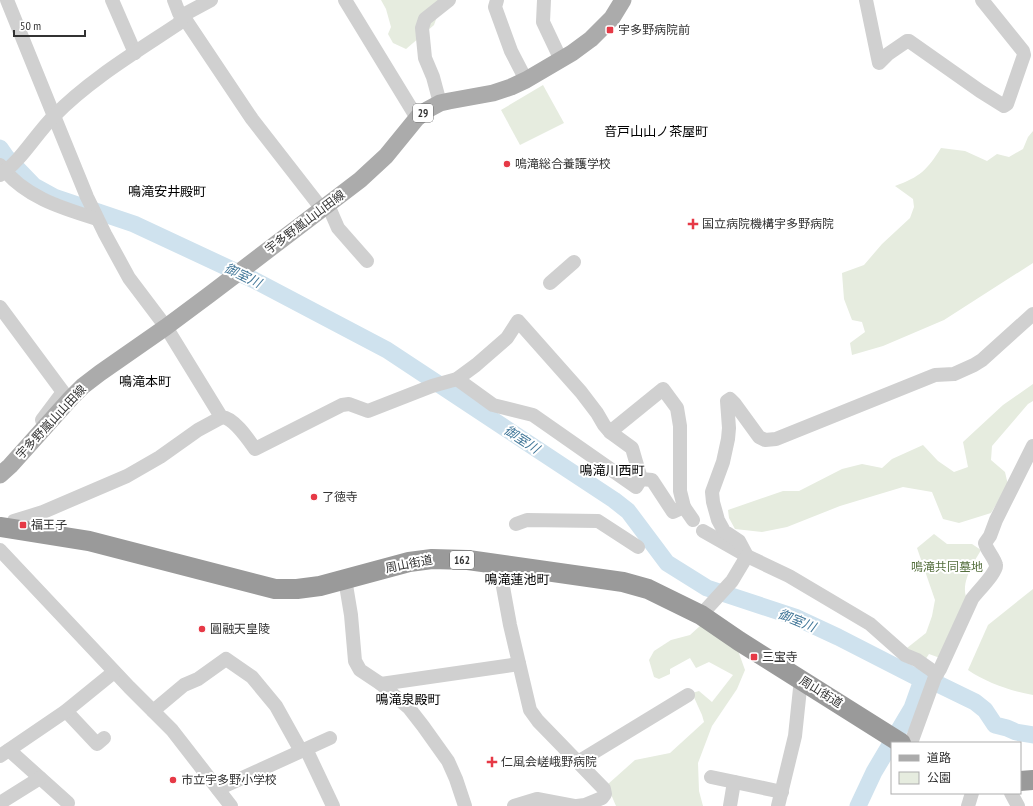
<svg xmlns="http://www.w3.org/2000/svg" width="1033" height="806" font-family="'PT Sans Narrow','Noto Sans JP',sans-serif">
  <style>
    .green { fill: #e6ecdf }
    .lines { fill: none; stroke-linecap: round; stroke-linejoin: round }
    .river { stroke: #cfe2ee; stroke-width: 17 }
    .minor { stroke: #d0d0d0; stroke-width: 14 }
    .major { stroke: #ababab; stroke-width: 17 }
    .highway { stroke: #9a9a9a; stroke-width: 20 }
    .poi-dot { fill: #e63946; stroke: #fff; stroke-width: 1.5 }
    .labels { text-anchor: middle; stroke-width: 4; stroke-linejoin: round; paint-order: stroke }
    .shield { fill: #fff; stroke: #707070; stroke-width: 1 }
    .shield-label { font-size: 11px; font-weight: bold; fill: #333 }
    .poi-label { font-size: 12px; fill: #333; stroke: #fff; text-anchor: start }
    .street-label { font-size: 12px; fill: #333; stroke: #fff }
    .park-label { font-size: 12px; fill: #56703f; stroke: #fff }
    .neighbourhood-label { font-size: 13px; fill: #000; stroke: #fff }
    .water-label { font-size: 13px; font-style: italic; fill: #3f7597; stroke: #fff }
  </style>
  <rect width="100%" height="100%" fill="#fff"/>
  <g class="green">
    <polygon points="381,0 443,0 434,25 406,49 393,43 388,34 391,27 386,9"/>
    <polygon points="543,85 564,123 520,145 501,110"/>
    <path d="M1033 131V263L944 320 883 346 852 355 850 343 865 332 862 322 852 320 844 299 842 273 864 265 882 244 910 218 914 207 913 199 895 186C920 177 927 170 941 148L965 151 987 161 997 154 1009 157 1023 149 1028 137Z"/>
    <polygon points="1033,384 1033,401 1028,404 992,446 991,460 1005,472 1008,485 991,513 959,523 943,519 932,492 903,487 840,506 787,527 762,532 735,529 729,518 728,510 783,491 799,491 842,469 862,464 882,468 892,459 923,445 938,461 954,472 968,467 963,442 1003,405"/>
    <path d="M934 534 947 544H972L981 550C973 564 960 583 967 599L940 658 929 654 925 660 907 648 926 633 932 616 935 600 917 548Z"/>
    <path d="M1033 589V695C1011 691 987 683 968 670L988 625Z"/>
    <polygon points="705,624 736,645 745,670 737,689 712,726 698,763 699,791 703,806 616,806 607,785 635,760 670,753 704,722 702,715 692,693 699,691 712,702 733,675 709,662 696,668 690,658 670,669 670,674 659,679 654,677 649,660 654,651 671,640 690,635 700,626"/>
  </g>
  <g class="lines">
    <g class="river">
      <polyline points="0,148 7,158 34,186 54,197 134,224 254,280 387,350 614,500 628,511 667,563 707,588 795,617 838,637 922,680 938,684 975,702 985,710 995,725 1007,728 1016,732 1033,735"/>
      <polyline points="858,806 874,772 912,708 922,680"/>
    </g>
    <g class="minor">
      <path d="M7 0 54 116 87 197 105 234 129 278 166 327 220 415 222 417C234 418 248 439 255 449L342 405 349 404 368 411 432 386 457 379 476 365 507 338 518 321 581 392 597 413 604 425 610 432 632 448 641 479"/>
      <polyline points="112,0 135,53"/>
      <polyline points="174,0 179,13 187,22 252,119 322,209"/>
      <polyline points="345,0 417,118"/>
      <polyline points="497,0 495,7 511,51 526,80"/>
      <polyline points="544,0 543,22 561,60"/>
      <polyline points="866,0 879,63 888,54 907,41 909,41 980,91 1004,106 1007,104 1024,55 1023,51 982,0"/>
      <polyline points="440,103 433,77 425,58 422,28 425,19 449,0"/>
      <path d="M0 165C24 197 61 208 97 219"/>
      <path d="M0 175C22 160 35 135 54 116 89 80 136 52 178 24L185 14 211 0"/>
      <polyline points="328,205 338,228 367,261"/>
      <polyline points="550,283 574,262"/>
      <polyline points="0,307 63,392 42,420 44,422"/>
      <polyline points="457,379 493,405 533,415 636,487 641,479"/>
      <polyline points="610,432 663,389 677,408 680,426 680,491 684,507 673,512 652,480 641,479"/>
      <polyline points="684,507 693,520"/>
      <polyline points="516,524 527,520 598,521 638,547"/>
      <polyline points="13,529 14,521 43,512 127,476 160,457 198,430 222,417"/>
      <polyline points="703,531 747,556 789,576 870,624 905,655 917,660 937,674"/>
      <polyline points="0,550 129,687 172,730 231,806"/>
      <polyline points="747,556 739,541 724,531 718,520 713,502 712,492 723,462 728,439 729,428 727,401 730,399 735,404 759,437 765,440 776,439 935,375 954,374 974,365 982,360 1033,314"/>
      <polyline points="499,565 510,625 530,710 538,721 604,789 605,794 602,798 585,805 577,806"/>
      <polyline points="345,579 351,615 355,661 360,670 381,684 409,708 423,726 448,761 456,779 465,806"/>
      <polyline points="701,615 732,581 747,556"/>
      <polyline points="381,684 519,664"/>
      <polyline points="66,711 97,744 104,738"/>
      <polyline points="153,711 184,685 198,679 226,659 252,677 276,706 301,751"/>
      <path d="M911 743 935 677 940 669 972 599C976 593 998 571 996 565 994 557 987 551 985 543L990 536 996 520 1033 446"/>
      <polyline points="306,749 333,806"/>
      <polyline points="9,750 68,803"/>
      <polyline points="0,756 66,711 114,672"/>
      <polyline points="578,762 688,695"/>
      <polyline points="711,777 782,792"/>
      <polyline points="218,789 330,738"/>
      <polyline points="1011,793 1018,806"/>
      <polyline points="0,803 40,778"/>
      <polyline points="514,806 537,799 574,806"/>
      <polyline points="730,806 734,782"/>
      <polyline points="778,806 795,736 801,679"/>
      <polyline points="968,806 972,793"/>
    </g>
    <polyline class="major" points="0,475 10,466 71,398 83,386 100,373 166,327 209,295 360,180 386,156 417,118 427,110 440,103 449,101 493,93 511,87 526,80 572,53 591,39 612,18 623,0"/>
    <g class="highway">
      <polyline points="0,527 89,541 275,589 297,589 320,586 409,562 432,559 468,560 623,582 648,589 701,615 739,641 901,743"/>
      <polyline points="1020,781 1033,780"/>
    </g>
  </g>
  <g class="poi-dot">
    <rect x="606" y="26" width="8" height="8" rx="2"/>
    <circle cx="507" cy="164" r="4"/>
    <path d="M691 218h4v4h4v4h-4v4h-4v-4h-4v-4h4z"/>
    <circle cx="314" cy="497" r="4"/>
    <rect x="19" y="521" width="8" height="8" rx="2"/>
    <circle cx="202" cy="629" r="4"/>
    <rect x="750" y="653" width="8" height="8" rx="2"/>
    <path d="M490 756h4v4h4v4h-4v4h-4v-4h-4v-4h4z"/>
    <circle cx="173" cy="780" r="4"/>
  </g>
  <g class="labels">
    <g class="shield">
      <rect x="413" y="104" width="20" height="18" rx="3"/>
      <rect x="450" y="551" width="24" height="18" rx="3"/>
    </g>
    <g class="shield-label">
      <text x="423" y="117">29</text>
      <text x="462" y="564">162</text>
    </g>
    <g class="poi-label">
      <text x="618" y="34">宇多野病院前</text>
      <text x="515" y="168">鳴滝総合養護学校</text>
      <text x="702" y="228">国立病院機構宇多野病院</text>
      <text x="322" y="501">了徳寺</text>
      <text x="31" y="529">福王子</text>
      <text x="210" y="633">圓融天皇陵</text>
      <text x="762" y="661">三宝寺</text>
      <text x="501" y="766">仁風会嵯峨野病院</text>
      <text x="181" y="784">市立宇多野小学校</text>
    </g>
    <g class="street-label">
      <text transform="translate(305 222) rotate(-37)" y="4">宇多野嵐山山田線</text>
      <text transform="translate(51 422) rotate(-47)" y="4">宇多野嵐山山田線</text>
      <text transform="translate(409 564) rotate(-11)" y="4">周山街道</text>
      <text transform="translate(821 692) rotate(32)" y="4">周山街道</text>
    </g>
    <g class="park-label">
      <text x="947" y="571">鳴滝共同墓地</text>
    </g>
    <g class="neighbourhood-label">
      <text x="656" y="136">音戸山山ノ茶屋町</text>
      <text x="167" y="196">鳴滝安井殿町</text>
      <text x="145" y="386">鳴滝本町</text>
      <text x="612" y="475">鳴滝川西町</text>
      <text x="517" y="584">鳴滝蓮池町</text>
      <text x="408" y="704">鳴滝泉殿町</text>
    </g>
    <g class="water-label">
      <text transform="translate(243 275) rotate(26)" y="5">御室川</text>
      <text transform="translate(522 439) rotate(33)" y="5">御室川</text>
      <text transform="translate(797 620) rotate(22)" y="5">御室川</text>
    </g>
  </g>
  <rect x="891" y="742" width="130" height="52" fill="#ffffff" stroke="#adadad"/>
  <rect x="899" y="755" width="20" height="6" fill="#ababab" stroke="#adadad"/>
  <text x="927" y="762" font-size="12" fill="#333333">道路</text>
  <rect x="899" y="772" width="20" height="12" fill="#e6ecdf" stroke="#adadad"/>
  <text x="927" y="782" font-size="12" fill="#333333">公園</text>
  <path d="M14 30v6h71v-6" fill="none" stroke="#333333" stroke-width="2"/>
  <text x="20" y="30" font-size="12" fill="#333333" stroke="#ffffff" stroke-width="3" paint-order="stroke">50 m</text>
</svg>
